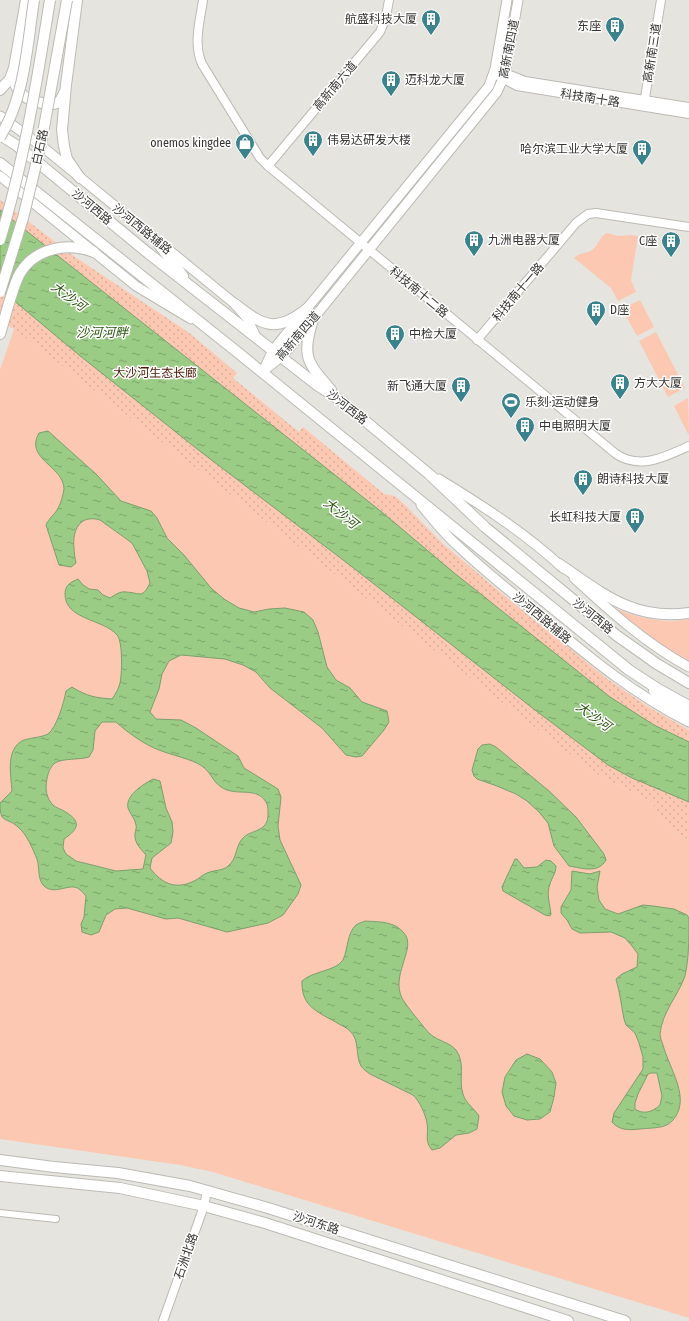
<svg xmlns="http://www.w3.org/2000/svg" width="689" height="1321" font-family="'Fira Sans Condensed','Noto Sans SC',sans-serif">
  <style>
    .green { fill: #fcc8b2 }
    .park { fill: url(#park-dots) }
    .water { fill: url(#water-ripples); stroke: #7c9f6c; fill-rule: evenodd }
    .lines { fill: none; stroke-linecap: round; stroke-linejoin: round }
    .minor-casing { stroke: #bcbab4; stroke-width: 8 }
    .tertiary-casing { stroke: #bcbab4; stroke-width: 10 }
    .secondary-casing { stroke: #bcbab4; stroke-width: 11 }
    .primary-casing { stroke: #bcbab4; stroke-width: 12 }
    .minor { stroke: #fff; stroke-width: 6 }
    .tertiary { stroke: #fff; stroke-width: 8 }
    .secondary { stroke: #fff; stroke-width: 9 }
    .primary { stroke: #fff; stroke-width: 10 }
    .primary-bridge-casing { stroke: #bcbab4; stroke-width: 12; stroke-linecap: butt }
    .primary-bridge { stroke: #fff; stroke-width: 10 }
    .labels { text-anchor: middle; stroke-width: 3; stroke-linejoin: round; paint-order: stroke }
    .poi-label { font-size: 12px; fill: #363532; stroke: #fff; text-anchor: start }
    .street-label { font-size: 12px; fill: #363532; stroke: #fff }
    .park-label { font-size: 12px; fill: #4b1800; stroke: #fff }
    .water-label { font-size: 13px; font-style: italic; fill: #27540b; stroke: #fff }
  </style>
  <defs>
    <pattern id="park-dots" width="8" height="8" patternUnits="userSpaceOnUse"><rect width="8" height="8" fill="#fcc8b2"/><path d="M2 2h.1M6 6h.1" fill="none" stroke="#d9ac9a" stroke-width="1.8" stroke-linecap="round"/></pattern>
    <pattern id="water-ripples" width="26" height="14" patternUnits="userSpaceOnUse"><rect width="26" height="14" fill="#9acc85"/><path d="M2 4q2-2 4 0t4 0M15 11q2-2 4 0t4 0" fill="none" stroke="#7ea66d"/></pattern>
  </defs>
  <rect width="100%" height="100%" fill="#e6e4de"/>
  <g class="green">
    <path d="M607 233 618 236 631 235 638 236 631 280 636 292 618 301 611 288 574 258C580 252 586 254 592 250 599 245 599 236 607 233Z"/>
    <polygon points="640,300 654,327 637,336 622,309"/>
    <polygon points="14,329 584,765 600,776 645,798 652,803 672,831 689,840 689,1318 213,1172 180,1165 0,1139 0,370"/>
    <polygon points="656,332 685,388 668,397 639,341"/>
    <polygon points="688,398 689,433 688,434 674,406"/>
    <path d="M605 604C631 616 660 625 689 619V663L671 653Z"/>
  </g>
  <polygon class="park" points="0,200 75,257 188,332 237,373 233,378 299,432 303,427 384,494 395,496 406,506 442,543 500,592 606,678 647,706 689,730 689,840 672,831 652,803 645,798 600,776 584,765 14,329 0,321"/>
  <g class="water">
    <polygon points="0,210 383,513 453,572 610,697 654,725 689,742 689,802 632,778 608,765 535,710 351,566 201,452 79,355 0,289"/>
    <path d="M48 431 96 474 121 501 151 511 157 518 167 538 184 555 211 588 224 599 239 608 254 612 269 609 285 608 304 612 313 620 318 632 327 667 336 680 350 688 362 702 387 711 389 722 384 730 362 756 356 757 346 755 322 728 270 688 256 672 243 665 225 659 181 655 169 661 162 674 159 689 150 712 156 719 181 720 196 728 238 756 244 768 278 789 281 797 278 826 280 840 301 885 298 894 283 915 268 923 227 932 178 918 166 919 127 908 115 909 106 915 99 932 91 935 82 932 81 924 84 917 86 896C84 894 82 891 79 889 70 882 55 896 44 886 37 879 40 868 37 859 33 850 27 834 18 827 6 816 0 825 0 803L12 791C11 775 5 748 24 740 30 738 43 737 48 734 57 727 64 702 66 691L72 687C86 696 96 698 112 699 115 695 119 688 120 683 122 675 123 641 117 635 104 619 65 620 65 594 65 585 71 582 78 579L83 585 89 589 98 590 103 595 110 598C115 595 120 591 126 592 141 593 142 599 150 583L147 571 132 543 100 520C80 514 72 530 74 548 74 553 75 558 76 563L71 567 59 565 46 525C49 518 54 515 57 510 61 504 63 495 64 489 64 466 24 459 39 433ZM102 722H116C127 732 145 745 159 750 171 755 192 759 202 766 213 774 213 785 227 790 241 795 259 787 267 804 268 807 268 810 268 813 269 833 251 829 243 838 236 845 237 856 231 863 224 872 217 869 207 873 202 875 199 879 194 881 176 890 162 884 150 868L152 858 171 843 173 832 172 822 166 808 160 781 153 779C144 784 125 795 128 808 130 814 135 818 136 825 137 828 135 831 135 834 134 843 141 849 146 855L143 869 116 871 76 861 66 854 63 848 64 839C80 828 81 821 64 811 61 809 56 808 53 805 46 798 45 788 47 779 48 773 50 767 55 763 63 758 79 760 89 757L93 750 95 731Z"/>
    <path d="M490 744 496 747 549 791 576 817 604 854 606 860C598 874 582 868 569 866L554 846 548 823 539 812 527 801 516 794 497 786 477 779 474 776 472 770 478 749 482 745Z"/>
    <path d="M515 859H517L524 868 537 867 546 860 551 861 556 866C556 873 552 877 550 884 546 894 550 904 551 914L550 916 545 915 503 891 502 887Z"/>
    <path d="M572 871 590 874 600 871 597 887 599 900 605 909 618 914 643 905 653 906 674 909 687 915 689 918C689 938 689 958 685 976 678 996 662 1012 660 1034 660 1038 662 1042 663 1045 668 1064 685 1090 679 1109 672 1130 658 1127 640 1129 629 1130 620 1131 612 1122L614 1113 643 1069V1057L639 1043 635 1033 626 1025 624 1019 619 991 616 979 622 974 637 967 638 954 632 946 625 938 611 932 580 933 572 929 567 920 561 913V907L571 890ZM651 1073H657L662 1096 660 1105C653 1112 643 1115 635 1109V1103L638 1094 648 1074Z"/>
    <path d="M365 921C380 922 397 921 406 936 414 951 391 976 402 998 404 1003 426 1030 430 1034 438 1041 449 1042 456 1050 466 1063 458 1080 463 1094 466 1104 474 1108 479 1116L477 1129 469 1133 456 1135 440 1148 432 1150C424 1141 429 1134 427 1123 425 1113 420 1102 413 1095L370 1074C367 1072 363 1069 361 1066 355 1055 360 1040 350 1031 347 1028 343 1026 339 1024 319 1012 301 1008 302 981 313 971 336 971 343 960 348 949 347 933 356 925 359 923 363 922 365 921Z"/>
    <polygon points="527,1054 540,1059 552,1072 556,1083 554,1097 550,1112 540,1119 527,1120 514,1116 506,1106 502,1092 505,1077 516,1060"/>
  </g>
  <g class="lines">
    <g class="minor-casing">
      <polyline id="minor" points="0,1213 56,1219"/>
    </g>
    <g class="tertiary-casing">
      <g id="tertiary">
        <path d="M203 0C200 21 193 43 202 64L260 158 268 166 616 454C640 470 665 457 689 446"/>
        <polyline points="500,71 525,81 689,107"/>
        <polyline points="494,74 517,86 523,87 689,114"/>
        <polyline points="644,104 661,0"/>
        <polyline points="268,166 380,32 386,17 389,0"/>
        <polyline points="477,340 576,223 588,214 596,213 689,227"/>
        <polyline points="163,1321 204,1206 207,1191"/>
      </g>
    </g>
    <g class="secondary-casing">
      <g id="secondary">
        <polyline points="0,116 44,148 235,304 247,318 255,335"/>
        <polyline points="0,176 136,286 191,319"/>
        <polyline points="264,369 273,350 489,86 495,69 507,0"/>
        <polyline points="262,372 281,357 291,346 497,92 505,74 518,0"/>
        <path d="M439 479C483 506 525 533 563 568"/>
        <path d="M421 505C433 519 444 534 458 546 484 571 513 593 541 617 588 656 633 694 689 722"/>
        <path d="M574 578C610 611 646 644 689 667"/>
      </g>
    </g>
    <g class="primary-casing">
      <g id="primary">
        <polyline points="77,0 66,85 62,130 64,146 67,159 80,178"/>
        <path d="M14 72C12 91 25 100 42 103 46 104 53 105 57 103 61 101 62 97 64 93"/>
        <polyline points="0,90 10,79 14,68 26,0"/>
        <polyline points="0,135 16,145 41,165 148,253 317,385 340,400 429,474 485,527 616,635 657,664 689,683"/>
        <polyline points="0,163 236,351 629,670 658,689 689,706"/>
        <polyline points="154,238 183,276"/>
        <path d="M235 304C264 327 277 333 308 308"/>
        <path d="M313 319C302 357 306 361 331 390"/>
        <path d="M0 334C6 315 11 292 19 275 34 248 67 242 94 252"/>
        <path d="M559 564C602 593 633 621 689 613"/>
        <polyline points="654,691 672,707 689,717"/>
        <polyline points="0,1160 54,1167 118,1173 190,1186 268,1208 625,1321"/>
        <polyline points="0,1176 120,1188 204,1206 265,1223 568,1321"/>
      </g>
    </g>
    <use href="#minor" class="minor"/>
    <use href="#tertiary" class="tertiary"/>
    <use href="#secondary" class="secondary"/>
    <use href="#primary" class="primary"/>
    <g class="primary-bridge-casing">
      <g id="primary-bridge">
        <path d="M0 137C25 97 27 46 34 0"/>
        <path d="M0 240C24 162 37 81 50 0"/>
        <polyline points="0,292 23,218 41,144 67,0"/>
      </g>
    </g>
    <use href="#primary-bridge" class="primary-bridge"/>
  </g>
  <defs>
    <g id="building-pin" transform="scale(1)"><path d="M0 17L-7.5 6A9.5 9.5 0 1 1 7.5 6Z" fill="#3b838c" stroke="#fff"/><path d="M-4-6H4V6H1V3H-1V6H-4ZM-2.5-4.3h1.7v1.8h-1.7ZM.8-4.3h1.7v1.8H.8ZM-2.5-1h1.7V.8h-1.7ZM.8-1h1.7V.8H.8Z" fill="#fff"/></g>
    <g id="shop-pin" transform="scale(1)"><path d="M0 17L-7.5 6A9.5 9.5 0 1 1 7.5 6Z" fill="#3b838c" stroke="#fff"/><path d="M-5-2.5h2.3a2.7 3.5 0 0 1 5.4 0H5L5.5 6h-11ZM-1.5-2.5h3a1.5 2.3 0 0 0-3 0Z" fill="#fff"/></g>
    <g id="stadium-pin" transform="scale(1)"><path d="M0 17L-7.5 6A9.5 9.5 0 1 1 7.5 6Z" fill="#3b838c" stroke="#fff"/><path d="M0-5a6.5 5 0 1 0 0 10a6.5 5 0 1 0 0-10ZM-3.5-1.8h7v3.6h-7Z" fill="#fff"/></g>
  </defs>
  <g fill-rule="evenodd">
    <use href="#building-pin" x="431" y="19"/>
    <use href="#building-pin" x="615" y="26"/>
    <use href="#building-pin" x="391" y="80"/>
    <use href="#building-pin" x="313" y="140"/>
    <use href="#shop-pin" x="245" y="143"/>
    <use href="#building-pin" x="642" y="149"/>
    <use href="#building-pin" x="474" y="240"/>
    <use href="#building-pin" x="671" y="241"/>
    <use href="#building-pin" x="596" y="310"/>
    <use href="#building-pin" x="395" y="334"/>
    <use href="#building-pin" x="620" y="383"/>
    <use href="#building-pin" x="461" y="386"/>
    <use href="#stadium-pin" x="511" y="402"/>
    <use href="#building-pin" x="525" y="426"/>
    <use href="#building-pin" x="583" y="479"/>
    <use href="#building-pin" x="635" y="517"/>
  </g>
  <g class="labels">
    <g class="poi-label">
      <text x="417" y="23" text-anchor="end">航盛科技大厦</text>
      <text x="601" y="30" text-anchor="end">东座</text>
      <text x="405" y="84">迈科龙大厦</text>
      <text x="327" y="144">伟易达研发大楼</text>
      <text x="231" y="147" text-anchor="end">onemos kingdee</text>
      <text x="628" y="153" text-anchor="end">哈尔滨工业大学大厦</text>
      <text x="488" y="244">九洲电器大厦</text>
      <text x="657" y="245" text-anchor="end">C座</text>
      <text x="610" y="314">D座</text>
      <text x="409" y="338">中检大厦</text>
      <text x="634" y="387">方大大厦</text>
      <text x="447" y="390" text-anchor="end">新飞通大厦</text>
      <text x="525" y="406">乐刻·运动健身</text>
      <text x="539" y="430">中电照明大厦</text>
      <text x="597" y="483">朗诗科技大厦</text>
      <text x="621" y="521" text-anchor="end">长虹科技大厦</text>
    </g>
    <g class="street-label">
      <text transform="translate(509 49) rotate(-79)" y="4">高新南四道</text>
      <text transform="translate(652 53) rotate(-81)" y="4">高新南三道</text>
      <text transform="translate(335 86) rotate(-50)" y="4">高新南六道</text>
      <text transform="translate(590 98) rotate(9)" y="4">科技南十路</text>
      <text transform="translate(40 147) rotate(-78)" y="4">白石路</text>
      <text transform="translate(92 207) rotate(40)" y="4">沙河西路</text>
      <text transform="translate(142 229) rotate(39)" y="4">沙河西路辅路</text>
      <text transform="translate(419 292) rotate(40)" y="4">科技南十二路</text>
      <text transform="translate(518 292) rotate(-50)" y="4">科技南十一路</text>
      <text transform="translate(298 336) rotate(-49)" y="4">高新南四道</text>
      <text transform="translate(347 407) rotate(38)" y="4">沙河西路</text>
      <text transform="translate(593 616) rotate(39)" y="4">沙河西路</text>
      <text transform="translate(542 618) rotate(40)" y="4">沙河西路辅路</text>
      <text transform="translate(316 1223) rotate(18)" y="4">沙河东路</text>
      <text transform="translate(186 1256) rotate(-71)" y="4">石洲北路</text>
    </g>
    <g class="park-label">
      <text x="155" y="377">大沙河生态长廊</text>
    </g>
    <g class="water-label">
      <text transform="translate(69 296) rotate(36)" y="5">大沙河</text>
      <text x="102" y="337">沙河河畔</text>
      <text transform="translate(341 513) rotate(39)" y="5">大沙河</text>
      <text transform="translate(594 716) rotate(36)" y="5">大沙河</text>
    </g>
  </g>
</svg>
